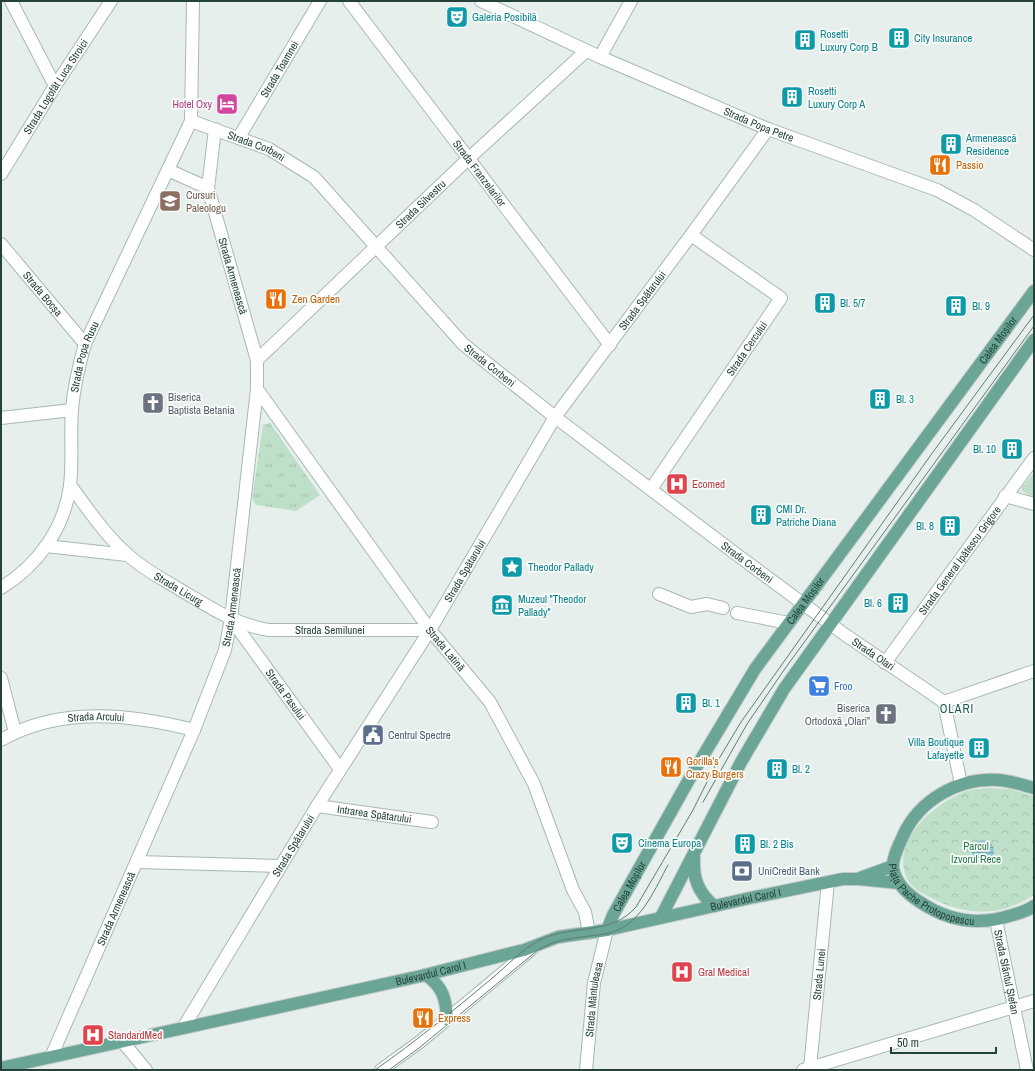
<svg xmlns="http://www.w3.org/2000/svg" width="1035" height="1071" font-family="'Archivo Narrow',sans-serif">
  <style>
    .grass { fill: url(#grass-tufts) }
    .forest { fill: url(#forest-crowns) }
    .water { fill: url(#water-rules) }
    .lines { fill: none; stroke-linecap: round; stroke-linejoin: round }
    .minor-casing { stroke: #a8b8b2; stroke-width: 14 }
    .major-casing { stroke: #c2cac8; stroke-width: 14 }
    .minor { stroke: #fff; stroke-width: 12 }
    .major { stroke: #6aa596; stroke-width: 12 }
    .tram { stroke: #5f7d75; stroke-width: 1 }
    .labels { text-anchor: middle; stroke-width: 3.5; stroke-linejoin: round; paint-order: stroke }
    .culture-label { font-size: 11px; fill: #0d838f; stroke: #f7fbf9; text-anchor: start }
    .street-label { font-size: 11px; fill: #24423a; stroke: #f7fbf9 }
    .hotel-label { font-size: 11px; fill: #b23c85; stroke: #f7fbf9; text-anchor: end }
    .food-label { font-size: 11px; fill: #c56008; stroke: #f7fbf9; text-anchor: start }
    .education-label { font-size: 11px; fill: #785e54; stroke: #f7fbf9; text-anchor: start }
    .worship-label { font-size: 11px; fill: #5b616d; stroke: #f7fbf9; text-anchor: start }
    .health-label { font-size: 11px; fill: #be3a42; stroke: #f7fbf9; text-anchor: start }
    .shop-label { font-size: 11px; fill: #366cbe; stroke: #f7fbf9; text-anchor: start }
    .service-label { font-size: 11px; fill: #4e5e75; stroke: #f7fbf9; text-anchor: start }
    .park-label { font-size: 11px; fill: #2d7a4b; stroke: #f7fbf9 }
    .neighbourhood-label { font-size: 12px; letter-spacing: 1px; fill: #1f5548; stroke: #f7fbf9 }
  </style>
  <defs>
    <pattern id="grass-tufts" width="24" height="20" patternUnits="userSpaceOnUse"><rect width="24" height="20" fill="#bfe0c8"/><path d="M3 7l-1-3M5 7V3M7 7l1-3M15 17l-1-3M17 17v-4M19 17l1-3" fill="none" stroke="#a4c1ad"/></pattern>
    <pattern id="forest-crowns" width="20" height="18" patternUnits="userSpaceOnUse"><rect width="20" height="18" fill="#bfe0c8"/><path d="M2 6a3 3 0 1 1 6 0M12 15a3 3 0 1 1 6 0" fill="none" stroke="#a4c1ad"/></pattern>
    <pattern id="water-rules" width="6" height="5" patternUnits="userSpaceOnUse"><rect width="6" height="5" fill="#8ec9d4"/><path d="M0 2.5h6" fill="none" stroke="#74a5ad"/></pattern>
  </defs>
  <rect width="100%" height="100%" fill="#e6efeb"/>
  <g class="grass">
    <polygon points="270,423 320,495 296,511 256,505 252,499 263,425"/>
    <polygon points="1034,473 1034,498 1022,491 1022,487"/>
  </g>
  <path class="forest" d="M988 788 1009 789 1034 796V895C1000 917 966 916 931 898 922 893 912 888 907 879 890 842 932 805 964 792 971 789 980 789 988 788Z"/>
  <circle class="water" cx="983" cy="851" r="11"/>
  <g class="lines">
    <g class="minor-casing">
      <g id="minor">
        <polyline points="11,1 55,86"/>
        <path id="s1" d="M349 1 610 345"/>
        <path id="s2" d="M481 1 600 57 768 129 937 190 974 210 1034 250"/>
        <polyline points="600,57 631,1"/>
        <path id="s3" d="M191 121 269 149 314 177 463 344 555 417 736 554 844 634 944 702 961 784"/>
        <path id="s4" d="M239 137 320 1"/>
        <polyline points="168,170 208,188"/>
        <path id="s5" d="M1 174 55 86 111 1"/>
        <path id="s6" d="M1 244 85 344"/>
        <path id="s7" d="M257 360 468 159 586 51"/>
        <path id="s8" d="M257 389 430 630 490 702 534 784 573 890 585 912 589 933"/>
        <polyline points="1,418 72,410"/>
        <path id="s9" d="M70 485C88 509 105 535 128 555 143 569 161 578 179 589 208 606 235 625 269 630H430"/>
        <path id="s10" d="M651 489 781 298 691 235"/>
        <polyline points="1005,496 1034,504"/>
        <polyline points="46,546 127,555"/>
        <path id="s11" d="M1 588C38 565 64 529 70 486 73 461 70 435 72 409 74 387 79 365 85 344L191 121 193 1"/>
        <polyline points="659,594 691,607 707,604 723,608"/>
        <polyline points="737,613 789,623"/>
        <path id="s12" d="M231 619 340 769"/>
        <path id="s13" d="M885 663 1034 458"/>
        <polyline points="1,678 15,732"/>
        <polyline points="944,702 1034,671"/>
        <path id="s14" d="M1 740C60 706 131 714 194 730"/>
        <path id="s15" d="M317 806 432 822"/>
        <polyline points="137,862 280,866"/>
        <path id="s16" d="M996 920 1027 1070"/>
        <path id="s17" d="M183 1028 317 806 430 630 555 417 691 235 768 129"/>
        <polyline points="122,1041 146,1070"/>
        <path id="s18" d="M51 1057 194 730 225 650 231 619 257 389V360L208 188 215 129"/>
        <path id="s19" d="M810 1068 828 882"/>
        <polyline points="381,1070 421,1041 534,947"/>
        <path id="s20" d="M586 1070 594 983 607 930"/>
        <polyline points="803,1070 1034,1001"/>
      </g>
    </g>
    <g class="major-casing">
      <g id="major">
        <path id="s21" d="M1034 788C1023 785 1011 781 999 780 959 777 919 800 903 836 899 845 892 858 893 868 896 884 907 894 920 902 948 921 977 926 1009 916 1017 914 1027 911 1034 906"/>
        <path d="M694 858C693 879 698 892 714 906"/>
        <polyline points="860,878 893,866"/>
        <polyline points="661,917 741,762 784,689 1034,340"/>
        <path id="s22" d="M607 930 613 915 691 776 755 669 1034 291"/>
        <path d="M426 975C443 987 446 999 447 1019"/>
        <path id="s23" d="M1 1068 421 976 524 950 558 937 607 930 750 898 843 879H859L899 883"/>
      </g>
    </g>
    <use href="#minor" class="minor"/>
    <use href="#major" class="major"/>
    <g class="tram">
      <polyline points="703,802 747,724 784,670 1034,326"/>
      <path d="M375 1070C415 1042 453 1011 490 980 507 966 521 950 540 940 572 924 611 936 636 907L693 810 717 762 741 722 933 452 1034 315"/>
      <path d="M389 1070 419 1048 538 950C554 940 569 939 588 936 598 935 609 934 618 930 643 919 656 887 668 865"/>
    </g>
  </g>
  <defs>
    <g id="theatre-square" transform="scale(1.15)"><rect x="-9" y="-9" width="18" height="18" rx="4" fill="#0f9aa8" stroke="#f7fbf9"/><path d="M-5-5.5Q0-4 5-5.5V0Q5 5 0 6Q-5 5-5 0ZM-3.3-2.5H-1v1.5H-3.3ZM1-2.5H3.3v1.5H1ZM-2.8 1Q0 5.5 2.8 1Z" fill="#fff"/></g>
    <g id="building-square" transform="scale(1.15)"><rect x="-9" y="-9" width="18" height="18" rx="4" fill="#0f9aa8" stroke="#f7fbf9"/><path d="M-4-6H4V6H1V3H-1V6H-4ZM-2.5-4.3h1.7v1.8h-1.7ZM.8-4.3h1.7v1.8H.8ZM-2.5-1h1.7V.8h-1.7ZM.8-1h1.7V.8H.8Z" fill="#fff"/></g>
    <g id="hotel-square" transform="scale(1.15)"><rect x="-9" y="-9" width="18" height="18" rx="4" fill="#d1479c" stroke="#f7fbf9"/><path d="M-6-4.5h1.5V1H6V5H4.5V3h-9V5H-6ZM-4 0a1.8 1.8 0 1 1 3.6 0ZM.5 0V-2.5h3Q6-2.5 6 0Z" fill="#fff"/></g>
    <g id="restaurant-square" transform="scale(1.15)"><rect x="-9" y="-9" width="18" height="18" rx="4" fill="#e8710a" stroke="#f7fbf9"/><path d="M-5-6h1v4h1v-4h1v4h1v-4h1v5L-1.5 .5V6h-2V.5L-5-1ZM5-6V6H3V1.5H1.5Q1.5-4 5-6Z" fill="#fff"/></g>
    <g id="school-square" transform="scale(1.15)"><rect x="-9" y="-9" width="18" height="18" rx="4" fill="#8d6e63" stroke="#f7fbf9"/><path d="M0-5L7-2L0 1L-7-2ZM-4 1L0 2.5L4 1V4Q0 6-4 4Z" fill="#fff"/></g>
    <g id="church-square" transform="scale(1.15)"><rect x="-9" y="-9" width="18" height="18" rx="4" fill="#6b7280" stroke="#f7fbf9"/><path d="M-1.2-6h2.4v3.5h3.3v2.4h-3.3V6h-2.4V-.1h-3.3v-2.4h3.3Z" fill="#fff"/></g>
    <g id="hospital-square" transform="scale(1.15)"><rect x="-9" y="-9" width="18" height="18" rx="4" fill="#e0444e" stroke="#f7fbf9"/><path d="M-5-5h3v3.5h4V-5h3V5h-3V1.5h-4V5h-3Z" fill="#fff"/></g>
    <g id="sight-square" transform="scale(1.15)"><rect x="-9" y="-9" width="18" height="18" rx="4" fill="#0f9aa8" stroke="#f7fbf9"/><path d="M0-6L1.8-2.2L6-1.7L2.9 1.2L3.7 5.4L0 3.3L-3.7 5.4L-2.9 1.2L-6-1.7L-1.8-2.2Z" fill="#fff"/></g>
    <g id="museum-square" transform="scale(1.15)"><rect x="-9" y="-9" width="18" height="18" rx="4" fill="#0f9aa8" stroke="#f7fbf9"/><path d="M0-6L6-3V-2H-6V-3ZM-5-1h2V3h-2ZM-1-1h2V3h-2ZM3-1h2V3H3ZM-6 4H6V6H-6Z" fill="#fff"/></g>
    <g id="supermarket-square" transform="scale(1.15)"><rect x="-9" y="-9" width="18" height="18" rx="4" fill="#3f7fe0" stroke="#f7fbf9"/><path d="M-6-5.5h2.5l.6 2H6L4.5 2H-2.5L-4.4-4H-6ZM-1.5 3.2a1.3 1.3 0 1 0 .1 0ZM3 3.2a1.3 1.3 0 1 0 .1 0Z" fill="#fff"/></g>
    <g id="civic-square" transform="scale(1.15)"><rect x="-9" y="-9" width="18" height="18" rx="4" fill="#5c6f8a" stroke="#f7fbf9"/><path d="M-.6-6.5H3V-4.5H.6V-3L4-1V1h2V6H-6V1h2V-1L-.6-3ZM-1.2 2.5V6h2.4V2.5Z" fill="#fff"/></g>
    <g id="bank-square" transform="scale(1.15)"><rect x="-9" y="-9" width="18" height="18" rx="4" fill="#5c6f8a" stroke="#f7fbf9"/><path d="M-6-4H6V4H-6ZM0-2.3a2.3 2.3 0 1 0 0 4.6a2.3 2.3 0 1 0 0-4.6Z" fill="#fff"/></g>
  </defs>
  <g fill-rule="evenodd">
    <use href="#theatre-square" x="457" y="17"/>
    <use href="#building-square" x="899" y="38"/>
    <use href="#building-square" x="805" y="40"/>
    <use href="#building-square" x="792" y="97"/>
    <use href="#hotel-square" x="227" y="104"/>
    <use href="#building-square" x="951" y="144"/>
    <use href="#restaurant-square" x="940" y="165"/>
    <use href="#school-square" x="170" y="201"/>
    <use href="#restaurant-square" x="276" y="299"/>
    <use href="#building-square" x="825" y="303"/>
    <use href="#building-square" x="956" y="306"/>
    <use href="#building-square" x="880" y="399"/>
    <use href="#church-square" x="153" y="403"/>
    <use href="#building-square" x="1012" y="449"/>
    <use href="#hospital-square" x="677" y="484"/>
    <use href="#building-square" x="761" y="515"/>
    <use href="#building-square" x="950" y="526"/>
    <use href="#sight-square" x="512" y="567"/>
    <use href="#building-square" x="898" y="603"/>
    <use href="#museum-square" x="502" y="605"/>
    <use href="#supermarket-square" x="819" y="686"/>
    <use href="#building-square" x="686" y="703"/>
    <use href="#church-square" x="886" y="714"/>
    <use href="#civic-square" x="373" y="735"/>
    <use href="#building-square" x="979" y="748"/>
    <use href="#restaurant-square" x="671" y="767"/>
    <use href="#building-square" x="777" y="769"/>
    <use href="#theatre-square" x="622" y="843"/>
    <use href="#building-square" x="745" y="844"/>
    <use href="#bank-square" x="742" y="871"/>
    <use href="#hospital-square" x="682" y="972"/>
    <use href="#restaurant-square" x="423" y="1018"/>
    <use href="#hospital-square" x="93" y="1035"/>
  </g>
  <g class="labels">
    <g class="culture-label">
      <text x="472" y="21">Galeria Posibilă</text>
      <text x="820" y="38">Rosetti<tspan x="820" dy="13">Luxury Corp B</tspan></text>
      <text x="914" y="42">City Insurance</text>
      <text x="808" y="95">Rosetti<tspan x="808" dy="13">Luxury Corp A</tspan></text>
      <text x="966" y="142">Armenească<tspan x="966" dy="13">Residence</tspan></text>
      <text x="840" y="307">Bl. 5/7</text>
      <text x="972" y="310">Bl. 9</text>
      <text x="896" y="403">Bl. 3</text>
      <text x="996" y="453" text-anchor="end">Bl. 10</text>
      <text x="776" y="513">CMI Dr.<tspan x="776" dy="13">Patriche Diana</tspan></text>
      <text x="934" y="530" text-anchor="end">Bl. 8</text>
      <text x="528" y="571">Theodor Pallady</text>
      <text x="518" y="603">Muzeul "Theodor<tspan x="518" dy="13">Pallady"</tspan></text>
      <text x="882" y="607" text-anchor="end">Bl. 6</text>
      <text x="702" y="707">Bl. 1</text>
      <text x="964" y="746" text-anchor="end">Villa Boutique<tspan x="964" dy="13">Lafayette</tspan></text>
      <text x="792" y="773">Bl. 2</text>
      <text x="638" y="847">Cinema Europa</text>
      <text x="760" y="848">Bl. 2 Bis</text>
    </g>
    <g class="street-label">
      <text dy="4" stroke="none"><textPath href="#s4" startOffset="79">Strada Toamnei</textPath></text>
      <text dy="4" stroke="none"><textPath href="#s5" startOffset="103">Strada Logofăt Luca Stroici</textPath></text>
      <text dy="4" stroke="none"><textPath href="#s2" startOffset="304">Strada Popa Petre</textPath></text>
      <text dy="4" stroke="none"><textPath href="#s3" startOffset="70">Strada Corbeni</textPath></text>
      <text dy="4" stroke="none"><textPath href="#s1" startOffset="216">Strada Franzelarilor</textPath></text>
      <text dy="4" stroke="none"><textPath href="#s7" startOffset="226">Strada Silvestru</textPath></text>
      <text transform="translate(233 276) rotate(74)" y="4">Strada Armenească</text>
      <text dy="4" stroke="none"><textPath href="#s6" startOffset="65">Strada Bocșa</textPath></text>
      <text dy="4" stroke="none"><textPath href="#s17" startOffset="861">Strada Spătarului</textPath></text>
      <text dy="4" stroke="none"><textPath href="#s22" startOffset="709">Calea Moșilor</textPath></text>
      <text dy="4" stroke="none"><textPath href="#s10" startOffset="170">Strada Cercului</textPath></text>
      <text dy="4" stroke="none"><textPath href="#s11" startOffset="258">Strada Popa Rusu</textPath></text>
      <text dy="4" stroke="none"><textPath href="#s3" startOffset="394">Strada Corbeni</textPath></text>
      <text dy="4" stroke="none"><textPath href="#s13" startOffset="127">Strada General Ipătescu Grigore</textPath></text>
      <text dy="4" stroke="none"><textPath href="#s3" startOffset="718">Strada Corbeni</textPath></text>
      <text dy="4" stroke="none"><textPath href="#s17" startOffset="537">Strada Spătarului</textPath></text>
      <text dy="4" stroke="none"><textPath href="#s9" startOffset="152">Strada Licurg</textPath></text>
      <text dy="4" stroke="none"><textPath href="#s22" startOffset="385">Calea Moșilor</textPath></text>
      <text dy="4" stroke="none"><textPath href="#s18" startOffset="486">Strada Armenească</textPath></text>
      <text dy="4" stroke="none"><textPath href="#s9" startOffset="313">Strada Semilunei</textPath></text>
      <text dy="4" stroke="none"><textPath href="#s8" startOffset="321">Strada Latină</textPath></text>
      <text dy="4" stroke="none"><textPath href="#s3" startOffset="874">Strada Olari</textPath></text>
      <text dy="4" stroke="none"><textPath href="#s12" startOffset="93">Strada Pasului</textPath></text>
      <text dy="4" stroke="none"><textPath href="#s14" startOffset="99">Strada Arcului</textPath></text>
      <text dy="4" stroke="none"><textPath href="#s15" startOffset="58">Intrarea Spătarului</textPath></text>
      <text dy="4" stroke="none"><textPath href="#s17" startOffset="213">Strada Spătarului</textPath></text>
      <text dy="4" stroke="none"><textPath href="#s22" startOffset="49">Calea Moșilor</textPath></text>
      <text dy="4" stroke="none"><textPath href="#s21" startOffset="237">Piața Pache Protopopescu</textPath></text>
      <text dy="4" stroke="none"><textPath href="#s23" startOffset="764">Bulevardul Carol I</textPath></text>
      <text dy="4" stroke="none"><textPath href="#s18" startOffset="162">Strada Armenească</textPath></text>
      <text dy="4" stroke="none"><textPath href="#s16" startOffset="53">Strada Sfântul Ștefan</textPath></text>
      <text dy="4" stroke="none"><textPath href="#s23" startOffset="440">Bulevardul Carol I</textPath></text>
      <text dy="4" stroke="none"><textPath href="#s19" startOffset="94">Strada Lunei</textPath></text>
      <text dy="4" stroke="none"><textPath href="#s20" startOffset="71">Strada Mântuleasa</textPath></text>
    </g>
    <g class="hotel-label">
      <text x="212" y="108">Hotel Oxy</text>
    </g>
    <g class="food-label">
      <text x="956" y="169">Passio</text>
      <text x="292" y="303">Zen Garden</text>
      <text x="686" y="765">Gorilla's<tspan x="686" dy="13">Crazy Burgers</tspan></text>
      <text x="438" y="1022">Express</text>
    </g>
    <g class="education-label">
      <text x="186" y="199">Cursuri<tspan x="186" dy="13">Paleologu</tspan></text>
    </g>
    <g class="worship-label">
      <text x="168" y="401">Biserica<tspan x="168" dy="13">Baptista Betania</tspan></text>
      <text x="870" y="712" text-anchor="end">Biserica<tspan x="870" dy="13">Ortodoxă „Olari”</tspan></text>
    </g>
    <g class="health-label">
      <text x="692" y="488">Ecomed</text>
      <text x="698" y="976">Gral Medical</text>
      <text x="108" y="1039">StandardMed</text>
    </g>
    <g class="shop-label">
      <text x="834" y="690">Froo</text>
    </g>
    <g class="service-label">
      <text x="388" y="739">Centrul Spectre</text>
      <text x="758" y="875">UniCredit Bank</text>
    </g>
    <g class="park-label">
      <text x="976" y="850">Parcul<tspan x="976" dy="13">Izvorul Rece</tspan></text>
    </g>
    <g class="neighbourhood-label">
      <text x="957" y="713">OLARI</text>
    </g>
  </g>
  <rect width="1035" height="1071" fill="none" stroke="#24423a" stroke-width="4"/>
  <path d="M891 1047v6h105v-6" fill="none" stroke="#24423a" stroke-width="2"/>
  <text x="897" y="1047" font-size="12" fill="#24423a" stroke="#f7fbf9" stroke-width="3" paint-order="stroke">50 m</text>
</svg>
